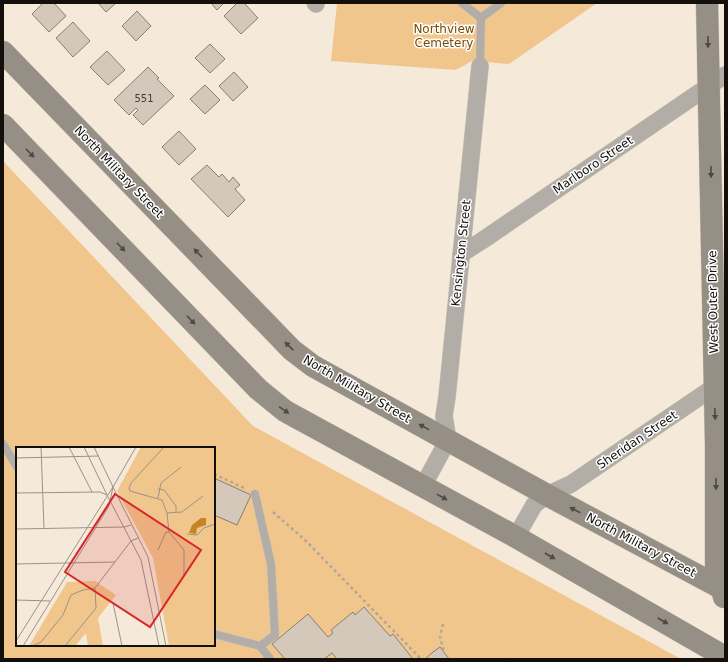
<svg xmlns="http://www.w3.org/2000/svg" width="728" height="662" font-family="'DejaVu Sans',sans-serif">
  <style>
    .green { fill: #f1c68c; fill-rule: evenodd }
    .building { fill: #d3c8b9; stroke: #897f71 }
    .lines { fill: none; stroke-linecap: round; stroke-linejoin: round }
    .lane-casing { stroke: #d1c6b9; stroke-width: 9 }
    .street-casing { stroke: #d1c6b9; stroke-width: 18 }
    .secondary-casing { stroke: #d1c6b9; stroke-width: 23 }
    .path { stroke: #b1a79b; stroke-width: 2.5; stroke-dasharray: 3 3; stroke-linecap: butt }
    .lane { stroke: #b2ada6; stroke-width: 8 }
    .street { stroke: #b2ada6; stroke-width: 17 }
    .secondary { stroke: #968f85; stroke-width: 22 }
    .oneway { fill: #4e4941 }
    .labels { text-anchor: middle; stroke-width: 3; stroke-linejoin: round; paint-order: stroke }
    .number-label { font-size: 10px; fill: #433d36 }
    .park-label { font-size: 12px; fill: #754d01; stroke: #fff }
    .street-label { font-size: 12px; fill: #130f0a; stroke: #fff }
    .inset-road { fill: none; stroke: #9b9287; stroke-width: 1 }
    .view { fill: #d62828; fill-opacity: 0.15; stroke: #d62828; stroke-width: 2 }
    .inset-edge { fill: none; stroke: #130f0a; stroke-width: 2 }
  </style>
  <rect width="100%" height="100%" fill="#f5e9da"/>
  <g class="green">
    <polygon points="337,3 597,3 509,64 472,61 456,70 331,61"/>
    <path d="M3 161 253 426 681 659H3ZM17 448H214V645H17Z"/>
  </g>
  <g class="building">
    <polygon points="43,3 54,3 66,16 49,32 32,14"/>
    <polygon points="98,3 116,3 106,12"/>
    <polygon points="211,3 224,3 217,10"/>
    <polygon points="237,3 244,3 258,18 241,34 224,16"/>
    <polygon points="137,11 151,26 136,41 122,26"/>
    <polygon points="73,22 90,41 73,57 56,38"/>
    <polygon points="210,44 225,59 210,73 195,58"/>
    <polygon points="107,51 125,70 108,85 90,67"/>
    <polygon points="148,67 159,78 157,79 174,96 143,125 133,115 138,110 136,108 129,115 114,100"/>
    <polygon points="234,72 248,87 233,101 219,86"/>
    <polygon points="205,85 220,100 205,114 190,99"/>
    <polygon points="179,131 196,149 179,165 162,147"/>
    <polygon points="207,165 219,177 222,174 229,182 233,177 240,185 235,189 245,200 228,217 191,179"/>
    <polygon points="214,478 251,495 237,525 214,515"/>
    <polygon points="364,607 390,636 393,634 413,659 337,659 332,653 324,659 285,659 272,644 308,614 328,637 333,633 331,630 353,612 355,615"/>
    <polygon points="440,647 449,659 425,659 433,652"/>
  </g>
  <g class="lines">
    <g class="lane-casing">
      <g id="lane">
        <polyline points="462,3 481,18"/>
        <polyline points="481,18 501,3"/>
        <polyline points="480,66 481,18"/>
        <polyline points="3,444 17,467"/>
        <polyline points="255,494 271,564 275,635 260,646"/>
        <polyline points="214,634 260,646 270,659"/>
      </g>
    </g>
    <g class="street-casing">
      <g id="street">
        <polyline points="315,3 316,4"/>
        <polyline points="461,254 483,240 725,75"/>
        <polyline points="423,486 448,440 444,416 447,397 480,66"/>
        <polyline points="516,537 534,505 547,495 571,484 723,381"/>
      </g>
    </g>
    <g class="secondary-casing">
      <g id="secondary">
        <polyline points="707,3 716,445 716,565 724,597"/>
        <polyline points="3,52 292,350 313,366 547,495 725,590"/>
        <polyline points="3,125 258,389 285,411 516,537 725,657"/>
      </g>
    </g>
    <g class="path">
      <polyline points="214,474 244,488"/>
      <polyline points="273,512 304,539 421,659"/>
      <polyline points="443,624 440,637 444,652"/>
      <polyline points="504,659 505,658"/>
    </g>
    <use href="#lane" class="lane"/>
    <use href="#street" class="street"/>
    <use href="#secondary" class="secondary"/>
  </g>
  <defs><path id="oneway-solid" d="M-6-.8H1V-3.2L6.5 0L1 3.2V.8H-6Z"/></defs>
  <g class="oneway">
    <use href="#oneway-solid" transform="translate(708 42) rotate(89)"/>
    <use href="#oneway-solid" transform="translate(30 153) rotate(46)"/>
    <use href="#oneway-solid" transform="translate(711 172) rotate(89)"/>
    <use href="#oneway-solid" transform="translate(121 247) rotate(46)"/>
    <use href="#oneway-solid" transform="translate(198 253) rotate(-134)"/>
    <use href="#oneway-solid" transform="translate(191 320) rotate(46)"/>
    <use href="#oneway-solid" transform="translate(289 346) rotate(-136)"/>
    <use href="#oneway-solid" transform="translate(284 410) rotate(34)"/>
    <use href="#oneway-solid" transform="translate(715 414) rotate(88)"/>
    <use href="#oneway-solid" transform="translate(424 427) rotate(-151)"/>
    <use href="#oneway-solid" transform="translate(716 484) rotate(90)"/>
    <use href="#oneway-solid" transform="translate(442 497) rotate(29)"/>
    <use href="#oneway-solid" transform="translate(575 510) rotate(-152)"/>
    <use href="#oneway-solid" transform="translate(550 556) rotate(30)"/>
    <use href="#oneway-solid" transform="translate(663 621) rotate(30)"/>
  </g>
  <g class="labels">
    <g class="number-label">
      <text x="144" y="102">551</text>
    </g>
    <g class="park-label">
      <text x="444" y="33">Northview<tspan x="444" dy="14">Cemetery</tspan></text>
    </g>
    <g class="street-label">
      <text transform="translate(593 165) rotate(-34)" y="4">Marlboro Street</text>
      <text transform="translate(119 172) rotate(46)" y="4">North Military Street</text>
      <text transform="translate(461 253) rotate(-84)" y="4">Kensington Street</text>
      <text transform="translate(713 302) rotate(-91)" y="4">West Outer Drive</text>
      <text transform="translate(357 389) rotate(30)" y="4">North Military Street</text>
      <text transform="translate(637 440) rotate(-34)" y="4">Sheridan Street</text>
      <text transform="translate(641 545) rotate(28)" y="4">North Military Street</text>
    </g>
  </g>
  <g transform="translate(16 447)">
    <rect width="199" height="199" fill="#f5e9da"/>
    <path d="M125 0H199V199H153L137 111 101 44ZM79 134 100 148 82 171 87 199H72L70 186 59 199H13L51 135Z" fill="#f1c68c"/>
    <path d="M185 71H190V78L181 81 180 87 173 86 176 78Z" fill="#c28724"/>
    <path class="inset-road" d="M25 0 28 81M53 0 76 45M68 0 91 48M120 0 97 40 132 110 150 199M148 0 115 36 113 41 114 44 146 53 151 66 153 85 168 103V128M0 11 83 9M142 42 148 43 160 59V65M0 46 84 45 91 48 125 113 143 199M142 51 145 36 165 20M151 66 166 65 187 49M0 82 108 80 115 78M171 87 181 88 188 81 199 77M142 103 150 85H153M0 117 99 115M0 153 34 154M97 156 106 199M0 194 97 40M7 199 93 59 97 40 78 0M17 199 25 195 47 168 55 148 67 143 79 141M49 199 80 161 79 141 115 94 122 91"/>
    <path class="view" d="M99 47 185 103 134 180 49 125Z"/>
    <rect width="199" height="199" class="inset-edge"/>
  </g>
  <rect width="728" height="662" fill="none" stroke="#130f0a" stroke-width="8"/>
</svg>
